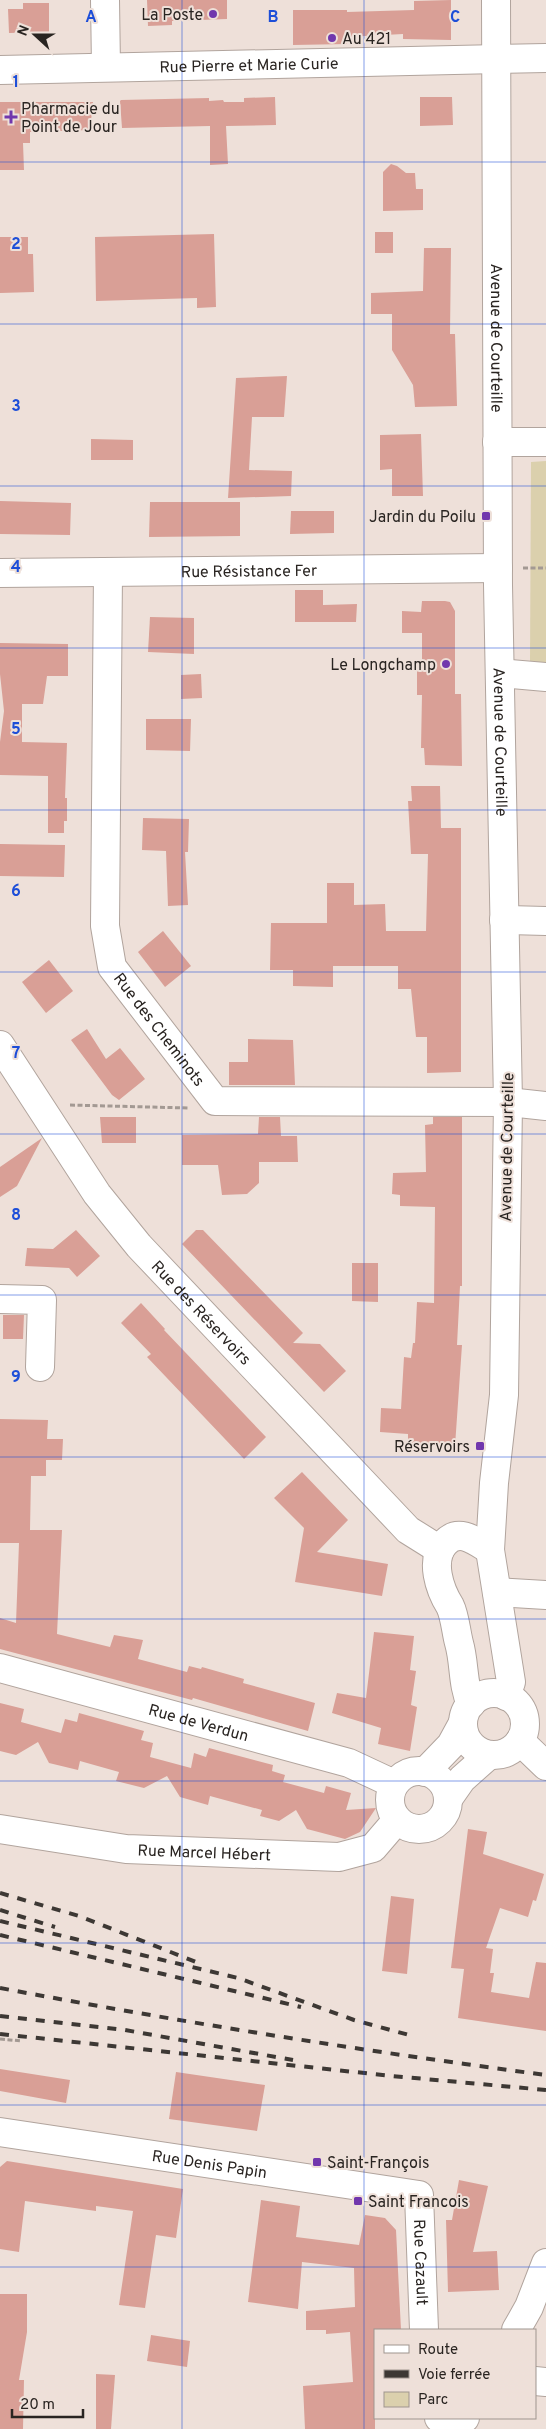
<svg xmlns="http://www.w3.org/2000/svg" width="546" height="2429" font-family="Overpass,sans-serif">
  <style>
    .green { fill: #dbd0ad }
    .building { fill: #d99f96 }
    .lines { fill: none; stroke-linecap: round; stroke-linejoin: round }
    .minor-casing { stroke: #b1a49d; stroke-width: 30 }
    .path { stroke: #a39993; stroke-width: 3; stroke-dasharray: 5 2.5; stroke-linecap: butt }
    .minor { stroke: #fff; stroke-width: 28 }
    .rail { stroke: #3d3834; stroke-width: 4; stroke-dasharray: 9 9; stroke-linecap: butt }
    .grid { fill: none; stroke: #1d4ed8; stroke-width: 1; stroke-opacity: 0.55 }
    .poi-dot { fill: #7137ad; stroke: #eee0d9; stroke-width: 2 }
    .labels { text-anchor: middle; stroke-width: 4; stroke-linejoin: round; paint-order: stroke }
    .poi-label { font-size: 16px; fill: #292421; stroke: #eee0d9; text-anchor: end }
    .street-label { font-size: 16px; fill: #292421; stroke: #eee0d9 }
    .grid-label { font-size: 16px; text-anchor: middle; font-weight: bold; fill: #1d4ed8; stroke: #eee0d9; stroke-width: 4; stroke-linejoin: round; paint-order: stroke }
  </style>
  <rect width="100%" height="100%" fill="#eee0d9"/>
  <polygon class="green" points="546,461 546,665 530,663 531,462"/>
  <g class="building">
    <polygon points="147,0 227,0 227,19 172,21 172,25 148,26"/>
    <polygon points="451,0 451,40 403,39 403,34 347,37 347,44 293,45 293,10 347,10 347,12 414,10 414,1"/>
    <polygon points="23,3 49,3 49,32 9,33 8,9 23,9"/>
    <polygon points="275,97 276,125 226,126 228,164 210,165 210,126 122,128 120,101 121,100 209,98 209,101 223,100 224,102 244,102 244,98"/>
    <polygon points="420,97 452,97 453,125 420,126"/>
    <polygon points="0,102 93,102 90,130 30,132 30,143 23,143 24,170 0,170"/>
    <polygon points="391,164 397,166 406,173 415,173 416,189 423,189 423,210 383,211 383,172"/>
    <rect x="375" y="232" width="18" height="21"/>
    <polygon points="214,234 216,307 197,308 197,298 96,301 95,237"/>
    <polygon points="0,237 28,237 28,254 33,254 34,292 0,293"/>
    <polygon points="424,248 451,248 450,334 455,334 457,406 415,407 413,385 392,350 392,314 371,314 371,293 423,291"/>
    <polygon points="287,376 284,417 252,417 249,470 292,471 291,496 228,498 236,378"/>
    <polygon points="421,434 423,496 392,496 392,469 380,470 380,435"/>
    <polygon points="91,439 133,440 133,460 91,460"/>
    <polygon points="0,501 71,503 70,535 0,534"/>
    <polygon points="150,502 240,502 240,536 149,537"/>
    <polygon points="291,511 334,511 334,533 290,534"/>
    <polygon points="295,590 323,590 323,605 357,604 356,622 295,622"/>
    <polygon points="422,601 445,601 450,602 455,611 455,694 461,694 462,766 425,765 424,748 421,748 422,695 417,695 417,671 422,670 422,633 402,633 402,611 421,612"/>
    <polygon points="150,617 194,618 194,654 148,652"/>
    <polygon points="0,643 68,644 68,676 47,676 43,704 22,704 22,742 67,743 65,798 67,798 67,821 64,821 64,833 48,833 48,776 0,775 0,742 4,711 0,674"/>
    <polygon points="201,674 202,698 181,699 181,675"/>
    <polygon points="146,719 191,719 190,751 146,750"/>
    <polygon points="411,786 440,786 441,828 461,828 461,1072 427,1073 427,1037 416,1037 411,989 398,989 398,966 333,966 333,987 293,986 293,970 270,970 271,923 327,923 327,883 354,883 354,905 385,904 386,931 426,931 428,854 411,854 408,801 412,801"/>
    <polygon points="143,818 189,819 188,852 185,852 188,905 168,906 166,851 142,850"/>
    <polygon points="0,844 65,845 64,877 0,876"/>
    <polygon points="163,931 191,966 165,987 138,952"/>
    <polygon points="49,960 73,991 46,1013 22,982"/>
    <polygon points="87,1029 106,1059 120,1048 145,1079 119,1100 112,1095 71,1040"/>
    <polygon points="248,1039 293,1040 295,1085 229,1085 229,1062 248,1062"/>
    <polygon points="100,1117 136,1117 136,1143 102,1143"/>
    <polygon points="259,1117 280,1117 281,1136 297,1136 298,1162 259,1162 259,1183 247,1194 222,1195 218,1165 182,1165 182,1135 258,1134"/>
    <polygon points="433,1117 462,1117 462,1286 460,1286 457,1345 462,1345 455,1446 408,1443 408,1434 380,1432 381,1408 401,1409 404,1357 411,1358 413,1343 415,1343 417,1302 434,1303 435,1207 400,1206 400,1195 392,1194 393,1173 426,1172 425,1125 433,1124"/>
    <polygon points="42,1138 17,1186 0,1197 0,1167"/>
    <polygon points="76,1230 100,1256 77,1277 69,1268 25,1266 27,1248 53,1249"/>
    <polygon points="196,1230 203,1230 303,1333 293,1343 320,1344 346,1371 324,1392 182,1244"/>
    <polygon points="352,1263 378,1263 378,1302 352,1301"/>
    <polygon points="141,1303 165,1329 164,1330 266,1437 244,1459 147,1357 151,1354 121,1323"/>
    <polygon points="3,1315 24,1315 23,1339 3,1339"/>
    <polygon points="0,1419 48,1420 47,1439 63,1439 62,1460 46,1460 46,1476 31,1476 30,1530 62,1530 57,1634 110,1647 114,1635 143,1640 138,1659 187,1672 189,1666 201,1669 202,1667 244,1679 243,1683 315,1703 308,1731 193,1698 192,1700 0,1649 0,1618 16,1623 19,1543 0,1543"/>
    <polygon points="302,1472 348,1520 317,1552 388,1564 382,1596 295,1582 304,1528 274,1498"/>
    <polygon points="374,1632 414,1636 410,1670 416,1671 411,1705 417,1707 410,1751 378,1744 381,1728 332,1713 337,1693 366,1698"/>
    <polygon points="0,1703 24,1709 21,1722 61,1733 65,1719 77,1722 79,1713 144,1731 141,1740 153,1743 150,1757 191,1768 194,1753 206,1757 209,1748 273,1765 272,1771 285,1775 283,1782 324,1793 326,1786 351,1793 346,1810 376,1808 360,1832 345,1839 307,1829 296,1810 279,1821 260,1816 262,1810 210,1796 208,1805 180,1797 167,1776 144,1788 116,1781 119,1772 80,1761 78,1770 49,1763 38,1742 16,1755 0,1751"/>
    <polygon points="468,1829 487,1832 483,1854 544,1874 536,1901 533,1900 528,1917 500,1908 486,1948 493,1949 490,1973 494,1973 491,1992 529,1998 536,1962 546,1963 546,2031 458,2018 464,1969 451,1968"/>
    <polygon points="391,1896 414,1899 407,1974 382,1971"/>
    <polygon points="0,2069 70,2080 66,2103 0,2091"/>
    <polygon points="176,2072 265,2085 257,2131 169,2119"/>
    <polygon points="7,2161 183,2189 176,2238 156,2235 145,2308 119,2305 133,2211 96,2206 96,2211 25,2201 19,2252 0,2249 0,2167"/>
    <polygon points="459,2180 488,2186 473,2252 497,2251 499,2290 448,2292 446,2220 452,2220"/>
    <polygon points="261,2200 300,2206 296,2237 359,2245 365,2215 385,2218 396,2230 401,2330 375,2330 375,2429 305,2429 303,2386 353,2382 350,2332 326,2334 326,2330 306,2330 306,2311 355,2307 354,2268 302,2262 298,2309 248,2302"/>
    <polygon points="0,2294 27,2294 27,2332 19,2380 24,2380 23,2429 0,2429"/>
    <polygon points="151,2335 190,2341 187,2367 147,2361"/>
    <polygon points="96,2374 115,2375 111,2429 96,2429"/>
  </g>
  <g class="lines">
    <g class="minor-casing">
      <g id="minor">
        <polyline points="105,0 106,67"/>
        <path id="s1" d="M496 0 498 585 508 1102 504 1395 494 1483 490 1550 511 1682 506 1696"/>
        <path id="s2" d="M0 70 546 58"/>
        <polyline points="497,442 546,442"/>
        <path id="s3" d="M108 572 105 926 112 967 215 1101 508 1102 546 1106"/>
        <path id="s4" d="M0 573 498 568"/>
        <polyline points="500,673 546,677"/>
        <polyline points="504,920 546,921"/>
        <path id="s5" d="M0 1045 97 1194 139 1246 408 1530 440 1550"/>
        <polyline points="0,1299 42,1300 40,1367"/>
        <polyline points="497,1592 546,1595"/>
        <path id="s6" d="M0 1668 349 1763 394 1784"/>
        <circle cx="494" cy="1724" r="31"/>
        <path d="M471 1704C462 1684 465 1664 459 1643 456 1632 455 1616 450 1606 440 1590 429 1560 445 1543 459 1527 477 1542 490 1550"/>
        <polyline points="520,1741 546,1766"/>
        <circle cx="419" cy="1800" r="29"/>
        <polyline points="425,1772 451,1745 463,1723"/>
        <polyline points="448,1799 462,1779 489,1755"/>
        <path id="s7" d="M0 1829 126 1849 339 1857 373 1848 397 1820"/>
        <path id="s8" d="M0 2132 419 2195 424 2330"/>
        <polyline points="516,2330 529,2307 546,2263"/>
        <polyline points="535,2381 546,2382"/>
        <polyline points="439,2418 450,2421 465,2418"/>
      </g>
    </g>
    <g class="path">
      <polyline points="523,568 546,568"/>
      <polyline points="70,1105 188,1108"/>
      <polyline points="0,2039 22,2041"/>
    </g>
    <use href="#minor" class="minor"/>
    <g class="rail">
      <polyline points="0,1893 79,1916 196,1962"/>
      <polyline points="0,1910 55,1927"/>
      <polyline points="0,1921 238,1978 354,2020 409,2035"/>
      <polyline points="0,1935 301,2007"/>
      <path d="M0 1988C181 2022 363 2051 546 2075"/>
      <polyline points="0,2016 125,2030 293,2060"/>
      <polyline points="0,2034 392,2076 546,2090"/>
    </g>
  </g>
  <path class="grid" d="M182 0V2429M364 0V2429M0 162H546M0 324H546M0 486H546M0 648H546M0 810H546M0 972H546M0 1134H546M0 1295H546M0 1457H546M0 1619H546M0 1781H546M0 1943H546M0 2105H546M0 2267H546"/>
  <g class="poi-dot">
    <circle cx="213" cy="14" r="5"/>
    <circle cx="332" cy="38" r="5"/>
    <path d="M8.5 109.5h5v5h5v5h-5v5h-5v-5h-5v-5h5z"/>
    <rect x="481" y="511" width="10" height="10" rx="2.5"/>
    <circle cx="446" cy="664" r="5"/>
    <rect x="475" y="1441" width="10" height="10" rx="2.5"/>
    <rect x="312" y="2157" width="10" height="10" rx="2.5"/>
    <rect x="353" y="2196" width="10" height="10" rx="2.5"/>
  </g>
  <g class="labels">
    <g class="poi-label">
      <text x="203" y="20">La Poste</text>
      <text x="342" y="44" text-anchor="start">Au 421</text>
      <text x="21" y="114" text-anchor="start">Pharmacie du<tspan x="21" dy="18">Point de Jour</tspan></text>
      <text x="476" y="522">Jardin du Poilu</text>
      <text x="436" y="670">Le Longchamp</text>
      <text x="470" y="1452">Réservoirs</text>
      <text x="327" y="2168" text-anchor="start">Saint-François</text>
      <text x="368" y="2207" text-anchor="start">Saint Francois</text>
    </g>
    <g class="street-label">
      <text dy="6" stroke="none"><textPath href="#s2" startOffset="249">Rue Pierre et Marie Curie</textPath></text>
      <text dy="6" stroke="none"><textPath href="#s1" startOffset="338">Avenue de Courteille</textPath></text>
      <text dy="6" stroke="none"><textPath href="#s4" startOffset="249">Rue Résistance Fer</textPath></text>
      <text dy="6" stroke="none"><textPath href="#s1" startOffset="742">Avenue de Courteille</textPath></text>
      <text dy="6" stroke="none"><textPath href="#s3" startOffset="474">Rue des Cheminots</textPath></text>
      <text transform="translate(506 1147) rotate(-89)" y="6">Avenue de Courteille</text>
      <text dy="6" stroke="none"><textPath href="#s5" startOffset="336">Rue des Réservoirs</textPath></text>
      <text dy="6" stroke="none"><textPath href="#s6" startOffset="206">Rue de Verdun</textPath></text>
      <text dy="6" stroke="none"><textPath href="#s7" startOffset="206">Rue Marcel Hébert</textPath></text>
      <text dy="6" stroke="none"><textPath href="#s8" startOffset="212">Rue Denis Papin</textPath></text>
      <text dy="6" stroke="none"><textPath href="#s8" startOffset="491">Rue Cazault</textPath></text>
    </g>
  </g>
  <g class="grid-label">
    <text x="91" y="22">A</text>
    <text x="273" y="22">B</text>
    <text x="455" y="22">C</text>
    <text x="16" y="87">1</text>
    <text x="16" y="249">2</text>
    <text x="16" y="411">3</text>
    <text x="16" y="572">4</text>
    <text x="16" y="734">5</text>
    <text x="16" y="896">6</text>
    <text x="16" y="1058">7</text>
    <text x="16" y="1220">8</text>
    <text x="16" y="1382">9</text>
  </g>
  <rect x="374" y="2329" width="162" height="90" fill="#eee0d9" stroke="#9f958f"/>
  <rect x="384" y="2345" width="25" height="8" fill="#ffffff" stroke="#9f958f"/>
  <text x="418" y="2354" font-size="15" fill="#292421">Route</text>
  <rect x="384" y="2370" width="25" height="8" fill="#3d3834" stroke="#9f958f"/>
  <text x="418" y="2379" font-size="15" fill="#292421">Voie ferrée</text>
  <rect x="384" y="2392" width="25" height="15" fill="#dbd0ad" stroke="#9f958f"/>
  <text x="418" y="2404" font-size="15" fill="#292421">Parc</text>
  <g transform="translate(35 35) rotate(291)" stroke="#eee0d9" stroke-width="4" paint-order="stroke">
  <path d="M0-4L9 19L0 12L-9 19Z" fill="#292421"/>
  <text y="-8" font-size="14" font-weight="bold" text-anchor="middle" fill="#292421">N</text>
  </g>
  <path d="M12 2409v8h71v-8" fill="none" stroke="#292421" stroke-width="2.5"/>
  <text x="20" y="2409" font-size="15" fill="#292421" stroke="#eee0d9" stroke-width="4" paint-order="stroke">20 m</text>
</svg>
